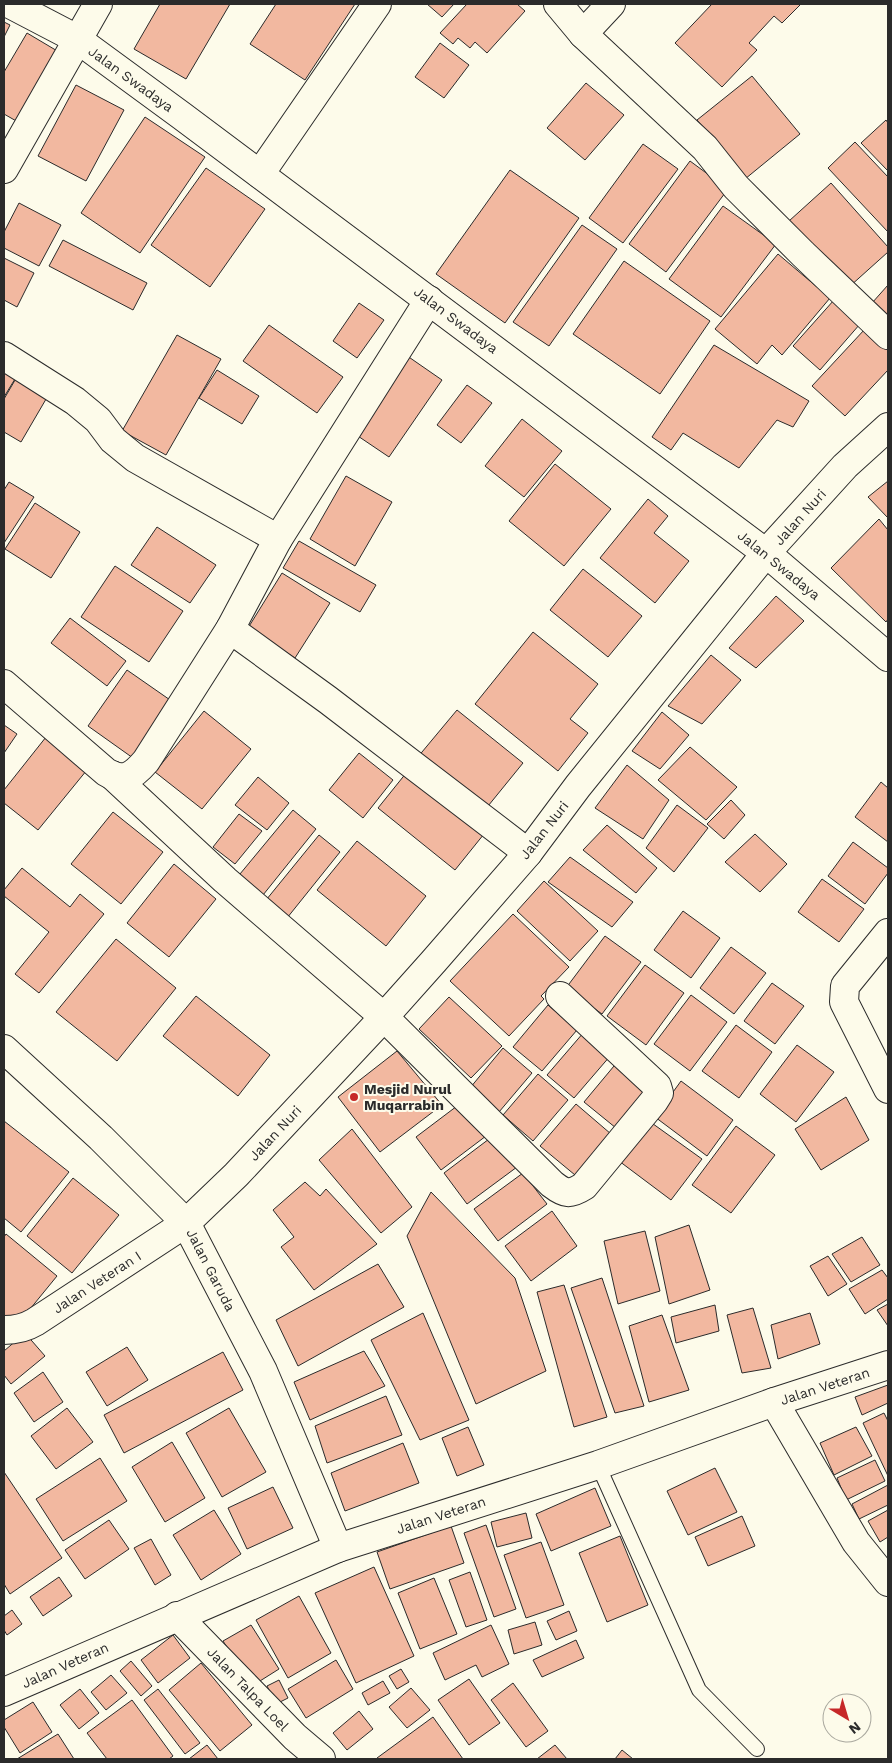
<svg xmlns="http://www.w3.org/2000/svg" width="892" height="1763" font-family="'Work Sans',sans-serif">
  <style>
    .building { fill: #f2b8a0; stroke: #2b2b2b }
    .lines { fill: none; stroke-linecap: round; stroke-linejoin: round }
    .service-casing { stroke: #2b2b2b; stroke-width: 16 }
    .minor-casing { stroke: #2b2b2b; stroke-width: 30 }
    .tertiary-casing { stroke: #2b2b2b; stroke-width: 30 }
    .service { stroke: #fdfbea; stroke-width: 14 }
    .minor { stroke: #fdfbea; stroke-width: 28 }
    .tertiary { stroke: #fdfbea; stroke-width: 28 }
    .poi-dot { fill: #c62828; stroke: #fdfbea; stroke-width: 2 }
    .labels { text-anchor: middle; stroke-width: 4; stroke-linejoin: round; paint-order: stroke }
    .street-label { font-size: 14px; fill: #2b2b2b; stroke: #fdfbea }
    .poi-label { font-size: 14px; font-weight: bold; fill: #2b2b2b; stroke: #fdfbea; text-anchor: start }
  </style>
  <rect width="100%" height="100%" fill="#fdfbea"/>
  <g class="building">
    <polygon points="160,4 230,4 186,79 134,49"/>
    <polygon points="276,4 355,4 305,80 250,44"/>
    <polygon points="427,4 454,4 442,17"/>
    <polygon points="467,4 517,4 525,11 487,53 475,42 470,48 458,38 453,44 440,33"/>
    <polygon points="712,4 801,4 782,23 774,16 749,43 757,50 722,87 675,43"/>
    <polygon points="4,22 10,25 4,37"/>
    <polygon points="27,33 59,52 18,122 4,114 4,72"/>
    <polygon points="440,43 469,65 444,98 415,77"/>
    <polygon points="752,76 800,134 745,179 697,120"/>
    <polygon points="586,83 624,115 585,160 547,128"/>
    <polygon points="76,85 124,110 86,181 38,156"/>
    <polygon points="145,117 205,157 140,253 81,213"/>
    <polygon points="886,120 888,123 888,171 861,143"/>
    <polygon points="855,142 888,177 888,232 828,168"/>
    <polygon points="643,144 678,169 623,243 589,218"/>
    <polygon points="690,161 728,189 666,272 629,244"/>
    <polygon points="206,168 265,209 210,287 151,245"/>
    <polygon points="510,170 579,218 505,323 436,274"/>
    <polygon points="831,183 888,247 888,252 849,287 789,221"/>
    <polygon points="19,203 61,225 39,266 4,248 4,232"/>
    <polygon points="723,206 776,244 721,317 669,279"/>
    <polygon points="582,225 617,249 549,346 513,322"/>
    <polygon points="63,240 147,283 133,310 49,266"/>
    <polygon points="778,254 830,298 782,355 772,345 757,364 715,329"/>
    <polygon points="4,258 34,273 17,307 4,300"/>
    <polygon points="624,261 710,321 660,394 573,334"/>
    <polygon points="888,285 888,318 872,303"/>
    <polygon points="834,300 860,324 820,370 793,346"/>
    <polygon points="359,303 384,320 357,358 333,341"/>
    <polygon points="269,325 343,377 317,413 243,361"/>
    <polygon points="865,329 888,350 888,370 845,416 812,386"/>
    <polygon points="177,335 221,359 166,455 122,431"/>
    <polygon points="714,345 809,401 793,427 777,420 739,468 683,433 671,450 652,437"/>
    <polygon points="403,353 442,380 389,457 349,430"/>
    <polygon points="4,366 18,374 4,397"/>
    <polygon points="217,370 259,396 242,424 199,398"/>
    <polygon points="18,375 49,394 21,442 4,432 4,399"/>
    <polygon points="467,385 492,403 461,443 437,425"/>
    <polygon points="522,419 562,451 524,497 485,466"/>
    <polygon points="555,464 611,509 564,566 509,521"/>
    <polygon points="346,476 392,502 355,566 310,539"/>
    <polygon points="888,481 888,518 868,497"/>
    <polygon points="9,482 34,497 4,543 4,490"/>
    <polygon points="648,499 668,516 654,533 689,561 655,603 600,558"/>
    <polygon points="35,503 80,532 51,578 5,549"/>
    <polygon points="879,519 888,530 888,619 886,622 831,568"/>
    <polygon points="157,527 216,565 190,603 131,565"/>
    <polygon points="299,541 376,585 360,612 283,568"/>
    <polygon points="115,566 183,611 149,662 81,617"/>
    <polygon points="583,569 642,616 608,657 550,610"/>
    <polygon points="282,573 330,603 295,658 248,628"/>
    <polygon points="776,596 804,621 756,668 729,648"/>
    <polygon points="70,618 126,661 107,686 51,643"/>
    <polygon points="533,632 598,684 570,719 588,733 558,771 475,704"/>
    <polygon points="711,655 741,680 702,724 668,706"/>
    <polygon points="127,670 173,702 133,758 88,726"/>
    <polygon points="457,710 523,763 484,811 417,758"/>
    <polygon points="204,711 251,749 202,809 155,772"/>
    <polygon points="662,712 689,735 660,769 632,751"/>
    <polygon points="4,725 17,734 4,753"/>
    <polygon points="50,732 91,765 38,830 4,803 4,790"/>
    <polygon points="690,747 737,787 706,820 658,780"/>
    <polygon points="359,753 393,780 363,818 329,790"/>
    <polygon points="627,765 669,800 643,839 595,808"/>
    <polygon points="411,767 488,829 455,870 378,808"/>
    <polygon points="258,777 289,803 267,830 235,805"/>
    <polygon points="881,782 888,788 888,842 855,817"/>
    <polygon points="731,800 745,815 724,839 707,824"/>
    <polygon points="677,805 708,828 674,872 646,848"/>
    <polygon points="293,810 316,829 259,900 235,880"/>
    <polygon points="113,812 163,852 121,904 71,864"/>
    <polygon points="239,814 262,831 235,864 213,847"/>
    <polygon points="607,825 657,868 636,893 583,850"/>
    <polygon points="755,834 787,864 760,892 725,862"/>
    <polygon points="319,835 340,852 283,923 262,905"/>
    <polygon points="357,841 426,896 386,946 317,890"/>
    <polygon points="853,842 888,868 888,873 865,904 828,876"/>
    <polygon points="570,857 633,902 612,927 548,882"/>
    <polygon points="174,864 216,899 169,957 127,923"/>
    <polygon points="22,868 70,907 80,894 104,914 39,993 15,974 49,932 4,896 4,890"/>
    <polygon points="822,879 864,909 839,942 798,912"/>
    <polygon points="544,881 598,931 570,961 517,911"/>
    <polygon points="683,911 720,938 691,978 654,950"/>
    <polygon points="513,914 569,967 541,996 544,999 509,1036 450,981"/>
    <polygon points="605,936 641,962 602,1014 566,988"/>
    <polygon points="116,939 176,988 117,1061 56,1012"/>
    <polygon points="731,947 766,973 734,1014 700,988"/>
    <polygon points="645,965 684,993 646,1045 607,1016"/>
    <polygon points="772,983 804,1006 775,1044 744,1021"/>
    <polygon points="691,995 727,1022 690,1071 654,1044"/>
    <polygon points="196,996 270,1055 238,1096 163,1036"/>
    <polygon points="449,997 502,1046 471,1078 419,1029"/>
    <polygon points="548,1005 577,1030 542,1071 513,1047"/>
    <polygon points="736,1025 772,1052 739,1098 702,1071"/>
    <polygon points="584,1032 611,1055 574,1098 547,1075"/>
    <polygon points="797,1045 834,1072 796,1122 760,1094"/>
    <polygon points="503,1048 532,1073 499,1112 470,1088"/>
    <polygon points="397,1051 442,1105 380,1152 338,1097"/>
    <polygon points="619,1060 651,1087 616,1128 584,1102"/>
    <polygon points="538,1074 568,1100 533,1141 503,1115"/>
    <polygon points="681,1081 733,1120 707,1156 655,1117"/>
    <polygon points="846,1097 869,1140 821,1170 795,1129"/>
    <polygon points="461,1103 486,1136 441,1170 416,1137"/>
    <polygon points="576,1104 611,1134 575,1175 540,1146"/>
    <polygon points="4,1121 69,1172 21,1232 4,1218"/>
    <polygon points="649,1121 702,1159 671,1200 619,1161"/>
    <polygon points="736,1126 775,1155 731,1213 692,1185"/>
    <polygon points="352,1129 412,1207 381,1233 319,1160"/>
    <polygon points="493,1136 517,1167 467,1204 444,1173"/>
    <polygon points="523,1173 547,1204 498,1241 474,1209"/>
    <polygon points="73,1178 119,1215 72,1273 27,1236"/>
    <polygon points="305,1182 320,1196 326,1189 377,1244 314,1290 281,1247 294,1237 273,1210"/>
    <polygon points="431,1192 515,1278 546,1371 476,1404 407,1236"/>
    <polygon points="552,1211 577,1246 531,1281 505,1246"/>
    <polygon points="689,1225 710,1290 669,1304 655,1237"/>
    <polygon points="645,1231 660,1291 618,1304 604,1241"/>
    <polygon points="6,1234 57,1276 17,1325 4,1315 4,1237"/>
    <polygon points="862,1237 880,1265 851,1282 832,1254"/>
    <polygon points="828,1256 847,1284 828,1296 810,1266"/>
    <polygon points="378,1264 404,1307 298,1366 276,1320"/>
    <polygon points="882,1270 888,1278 888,1299 865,1314 849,1289"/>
    <polygon points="602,1278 644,1406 615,1413 571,1288"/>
    <polygon points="564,1285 607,1417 574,1427 537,1292"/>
    <polygon points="888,1304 888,1326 877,1310"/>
    <polygon points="715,1305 719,1331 676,1343 671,1317"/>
    <polygon points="753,1308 771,1368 742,1373 727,1315"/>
    <polygon points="423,1313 469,1420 420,1440 371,1340"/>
    <polygon points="810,1313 820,1344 778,1359 771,1325"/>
    <polygon points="662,1315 689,1390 649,1402 629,1326"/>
    <polygon points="25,1333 45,1356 11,1384 4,1375 4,1351"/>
    <polygon points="127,1347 148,1380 107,1406 86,1372"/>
    <polygon points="364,1351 385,1386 310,1420 294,1382"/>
    <polygon points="223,1352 243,1390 124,1453 104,1415"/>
    <polygon points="43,1372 63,1402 34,1422 14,1393"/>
    <polygon points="888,1385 888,1403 862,1415 855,1397"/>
    <polygon points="386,1396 402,1435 327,1463 315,1426"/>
    <polygon points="67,1408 93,1442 56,1469 31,1436"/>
    <polygon points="229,1408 266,1472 222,1497 186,1433"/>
    <polygon points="884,1413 888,1421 888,1476 863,1423"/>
    <polygon points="468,1427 484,1465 457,1476 442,1438"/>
    <polygon points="856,1427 872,1456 834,1475 820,1443"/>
    <polygon points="172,1442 205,1498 165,1522 132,1467"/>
    <polygon points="403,1443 419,1483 345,1511 331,1473"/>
    <polygon points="100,1458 127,1501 63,1541 36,1499"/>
    <polygon points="875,1460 885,1481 846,1500 837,1478"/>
    <polygon points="715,1468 737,1512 688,1535 667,1491"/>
    <polygon points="4,1472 62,1558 10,1594 4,1584"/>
    <polygon points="888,1485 888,1505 859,1519 852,1504"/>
    <polygon points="273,1487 293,1528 247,1549 228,1508"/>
    <polygon points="595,1488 611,1526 551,1551 536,1514"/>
    <polygon points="214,1510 241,1554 201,1580 173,1535"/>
    <polygon points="888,1510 888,1537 880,1542 868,1521"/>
    <polygon points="526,1513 532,1538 497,1547 491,1522"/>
    <polygon points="742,1516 755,1546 708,1566 695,1537"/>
    <polygon points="109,1520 129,1549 85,1579 65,1550"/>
    <polygon points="486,1525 516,1609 494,1617 464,1533"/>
    <polygon points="451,1526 464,1563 390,1589 377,1552"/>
    <polygon points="620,1536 648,1605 607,1622 579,1553"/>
    <polygon points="151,1539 171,1575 155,1585 134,1548"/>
    <polygon points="541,1542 564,1605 526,1618 504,1555"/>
    <polygon points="374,1567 414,1656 356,1683 315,1593"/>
    <polygon points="470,1572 487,1620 466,1627 449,1580"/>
    <polygon points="59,1577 72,1596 43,1616 30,1597"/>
    <polygon points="434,1578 457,1634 420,1649 398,1593"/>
    <polygon points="299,1596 331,1653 288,1678 256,1620"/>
    <polygon points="12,1610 22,1624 7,1635 4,1630 4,1616"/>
    <polygon points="569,1611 577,1631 556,1640 547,1621"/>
    <polygon points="535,1622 542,1645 514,1654 508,1630"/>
    <polygon points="251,1625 279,1669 252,1686 223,1641"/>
    <polygon points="491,1625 509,1664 482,1677 476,1665 445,1680 433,1653"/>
    <polygon points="173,1635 190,1658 158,1683 141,1660"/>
    <polygon points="576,1640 584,1658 542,1677 533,1660"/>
    <polygon points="336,1660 353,1689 306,1718 288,1689"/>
    <polygon points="131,1661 152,1686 141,1696 120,1671"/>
    <polygon points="201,1663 252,1725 220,1751 169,1690"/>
    <polygon points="401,1669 409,1682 397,1689 389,1676"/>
    <polygon points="111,1675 127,1693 106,1710 91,1692"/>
    <polygon points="469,1679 500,1723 469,1745 438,1700"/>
    <polygon points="279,1680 288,1698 276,1704 267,1686"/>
    <polygon points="383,1681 390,1693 368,1705 362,1693"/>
    <polygon points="513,1683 548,1731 526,1747 491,1700"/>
    <polygon points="411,1688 430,1710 407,1728 389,1707"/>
    <polygon points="80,1689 99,1713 79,1729 60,1705"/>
    <polygon points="158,1689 200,1743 185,1754 144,1700"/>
    <polygon points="132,1700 173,1756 169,1759 107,1759 87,1733"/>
    <polygon points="33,1702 52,1732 20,1753 4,1727 4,1720"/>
    <polygon points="359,1711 373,1729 347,1750 333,1733"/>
    <polygon points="433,1717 463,1759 378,1759 377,1758"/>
    <polygon points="58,1734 74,1759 17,1759"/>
    <polygon points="207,1745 218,1759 189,1759"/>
    <polygon points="555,1745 567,1759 537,1759"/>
    <polygon points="622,1750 633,1759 615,1759"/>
  </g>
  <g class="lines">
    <g class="service-casing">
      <polyline id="service" points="598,1465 699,1690 757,1749"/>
    </g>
    <g class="minor-casing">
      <g id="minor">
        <polyline points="10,4 77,39 182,116 766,553 888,657"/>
        <polyline points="558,4 583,34 705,148 736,187 803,254 888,335"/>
        <polyline points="583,34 611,4"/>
        <polyline points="4,169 98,4"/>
        <polyline points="260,174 377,4"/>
        <polyline points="4,356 75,401 98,420 113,440 135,458 278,539"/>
        <polyline points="230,629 328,700 528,853"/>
        <path d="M4 684 106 772C124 783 133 776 146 761L230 629 278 539 429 300"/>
        <path d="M112 775 225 880 384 1017 552 1184C565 1194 570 1195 584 1186L654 1101 659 1093 657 1086 560 996"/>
        <polyline points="888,933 845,986 844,1002 888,1089"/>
        <path d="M4 1330C16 1330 25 1328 35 1322L186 1223 236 1175 384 1017 434 961 528 853 578 786 766 553 845 466 888 427"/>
        <polyline points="774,1402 856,1542 888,1582"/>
        <polyline points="177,1616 295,1737 321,1759"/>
      </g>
    </g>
    <g class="tertiary-casing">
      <g id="tertiary">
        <polyline points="4,1049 101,1138 186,1223 263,1371 338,1548"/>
        <polyline points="4,1692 338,1548 598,1465 774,1402 888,1365"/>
      </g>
    </g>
    <use href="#service" class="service"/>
    <use href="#minor" class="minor"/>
    <use href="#tertiary" class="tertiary"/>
  </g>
  <circle class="poi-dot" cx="354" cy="1097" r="5"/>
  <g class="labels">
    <g class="street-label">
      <text transform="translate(131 79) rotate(36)" y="5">Jalan Swadaya</text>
      <text transform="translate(456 320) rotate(37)" y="5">Jalan Swadaya</text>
      <text transform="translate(800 517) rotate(-48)" y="5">Jalan Nuri</text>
      <text transform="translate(779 565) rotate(39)" y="5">Jalan Swadaya</text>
      <text transform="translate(544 830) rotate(-52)" y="5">Jalan Nuri</text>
      <text transform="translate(275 1133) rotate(-47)" y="5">Jalan Nuri</text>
      <text transform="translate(211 1270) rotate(63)" y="5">Jalan Garuda</text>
      <text transform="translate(97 1282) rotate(-33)" y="5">Jalan Veteran I</text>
      <text transform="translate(825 1386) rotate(-18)" y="5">Jalan Veteran</text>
      <text transform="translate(441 1515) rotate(-18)" y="5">Jalan Veteran</text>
      <text transform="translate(65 1665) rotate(-24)" y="5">Jalan Veteran</text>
      <text transform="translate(248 1689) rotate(46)" y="5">Jalan Talpa Loel</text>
    </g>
    <g class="poi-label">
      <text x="364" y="1094">Mesjid Nurul<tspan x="364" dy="16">Muqarrabin</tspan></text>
    </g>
  </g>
  <rect width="892" height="1763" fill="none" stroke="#2b2b2b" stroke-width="10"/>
  <g transform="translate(847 1718) rotate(142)"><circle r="24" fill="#fdfbea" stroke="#a9a89e"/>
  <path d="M0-4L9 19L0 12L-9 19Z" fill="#c62828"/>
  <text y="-8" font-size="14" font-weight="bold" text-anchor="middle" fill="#2b2b2b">N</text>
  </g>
</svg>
